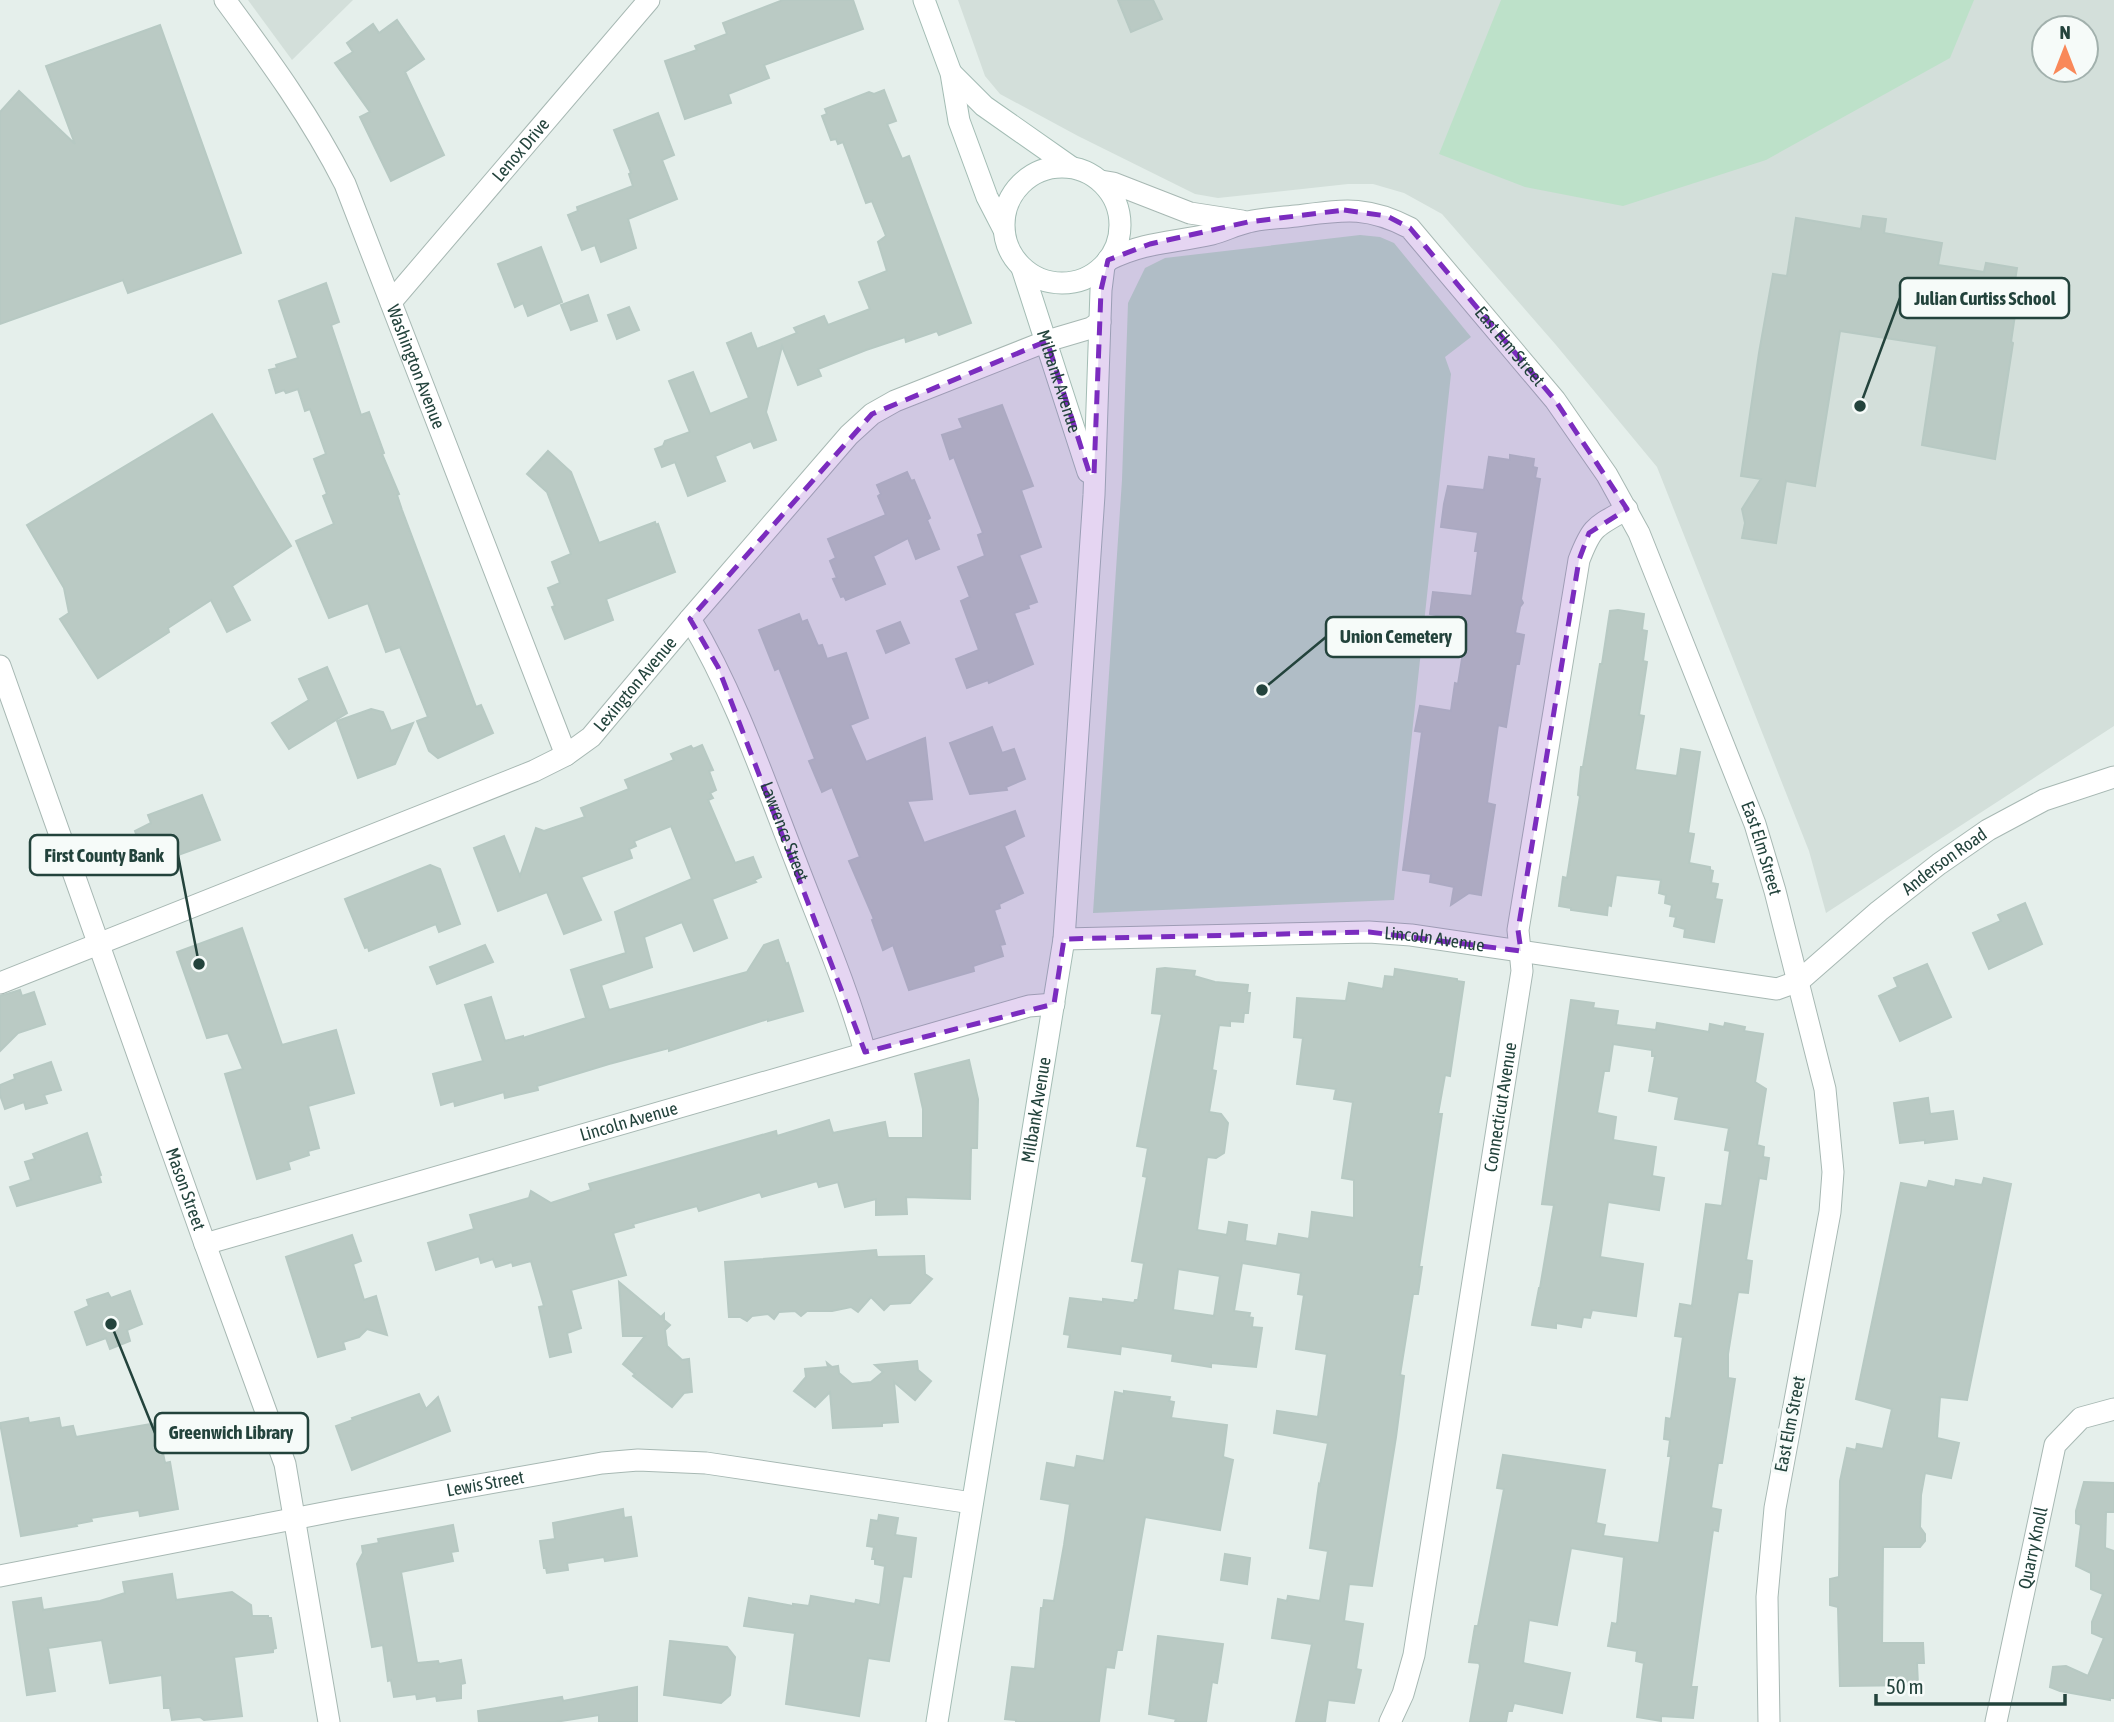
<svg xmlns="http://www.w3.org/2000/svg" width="2114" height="1722" font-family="'Asap Condensed',sans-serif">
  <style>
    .built { fill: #d3dfda; fill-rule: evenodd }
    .green { fill: #bde1c9 }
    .building { fill: #bacac4; stroke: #b7c9c3; stroke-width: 2; fill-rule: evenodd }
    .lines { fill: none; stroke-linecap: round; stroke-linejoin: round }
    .minor-casing { stroke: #a7b8b3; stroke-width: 23 }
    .tertiary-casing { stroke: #a7b8b3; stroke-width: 23 }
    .secondary-casing { stroke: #a3bcb4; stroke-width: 23 }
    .minor { stroke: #fff; stroke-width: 21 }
    .tertiary { stroke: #fff; stroke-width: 21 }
    .secondary { stroke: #fff; stroke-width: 21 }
    .marked { fill: #7b2cbf; fill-opacity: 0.2; stroke: #7b2cbf; stroke-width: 5; stroke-dasharray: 14 9; stroke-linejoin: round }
    .labels { text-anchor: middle; stroke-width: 7; stroke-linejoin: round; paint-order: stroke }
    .street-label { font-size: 18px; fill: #23433c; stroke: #f6fbf9 }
    .leader { fill: none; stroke: #23433c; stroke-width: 2.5 }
    .callout-dot { fill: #23433c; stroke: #f6fbf9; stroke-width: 2.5 }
    .callout { fill: #f6fbf9; stroke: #23433c; stroke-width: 2.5 }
    .callout-label { font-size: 19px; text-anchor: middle; font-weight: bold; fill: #23433c }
  </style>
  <rect width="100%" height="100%" fill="#e5efeb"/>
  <g class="built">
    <polygon points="248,0 353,0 292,60"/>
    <path d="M958 0H2114V726L1826 913 1809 851 1657 467 1556 345 1442 214 1404 193 1373 184H1348L1218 198 1195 194 1078 136 1000 94 985 76ZM2044 28H2086V70H2044Z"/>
  </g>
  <g class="green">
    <polygon points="1501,0 1974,0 1950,58 1766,160 1623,206 1525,187 1439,154"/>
    <polygon points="1360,235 1380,237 1394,243 1471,337 1445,357 1451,374 1394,900 1093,913 1122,480 1128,303 1145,268 1165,258"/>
  </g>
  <g class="building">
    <polygon points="783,0 853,0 863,29 764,65 769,78 728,94 731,103 685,119 665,61 697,50 695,46 727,34 723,23"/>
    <polygon points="1118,0 1153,0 1162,19 1131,32"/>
    <polygon points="397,20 424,59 405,72 444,155 391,181 360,117 370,112 335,63 353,52 347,43 373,24 379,33"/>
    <polygon points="160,25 241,253 128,293 123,280 0,324 0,112 19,91 75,144 46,66"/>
    <polygon points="884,90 896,121 887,124 902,159 909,156 971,323 939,335 937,331 906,342 905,337 866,350 818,369 821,376 798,385 782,346 766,412 776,440 754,448 751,441 715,456 725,481 688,496 675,462 662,467 655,449 663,446 665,441 690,432 669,381 693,372 710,414 749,398 727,343 751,333 757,349 797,333 794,328 824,316 828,325 870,309 859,282 887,271 878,242 886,236 872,201 866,203 843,142 838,144 836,139 831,140 822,116 827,114 825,109 869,92 874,94"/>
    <polygon points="658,113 674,155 662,160 677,199 628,219 636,248 601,262 595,245 582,250 568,215 578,211 577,207 633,186 629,174 631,173 614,130"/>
    <polygon points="1863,216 1886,219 1884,233 1942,243 1938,265 1984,272 1986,263 2017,268 2010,313 2015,315 2011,342 2013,343 1995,459 1922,445 1937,346 1840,331 1815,486 1786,481 1776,543 1742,538 1745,523 1742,509 1761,479 1741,476 1759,353 1773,274 1787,276 1796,218 1861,229"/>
    <polygon points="541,247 562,302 528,316 523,303 515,307 498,264"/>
    <polygon points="326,283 339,322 331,325 361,415 369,412 384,453 382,454 399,494 397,495 402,510 476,707 481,705 493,733 438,758 429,751 417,721 428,717 400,647 386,652 368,603 329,618 296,541 334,524 323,496 327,494 314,459 326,454 310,409 305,411 298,389 286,393 284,390 276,393 269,370 277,368 276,365 298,358 279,301"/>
    <polygon points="588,295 597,321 571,330 561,305"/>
    <polygon points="629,307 639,330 617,339 608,315"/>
    <polygon points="1002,405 1033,486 1021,490 1041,547 1019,555 1037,602 1028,605 1029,608 1014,613 1033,664 989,683 988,680 967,688 956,659 979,650 961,601 970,597 958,567 985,556 978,535 983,533 954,457 950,459 942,435 963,428 959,419"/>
    <polygon points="212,414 291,546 232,586 250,620 227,632 211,600 168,628 169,632 98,678 60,619 69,613 64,588 27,525"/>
    <polygon points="548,451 571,472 599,543 655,522 656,525 658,524 675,572 606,599 613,620 565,639 552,607 555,606 548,588 560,583 552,562 571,554 547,492 527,474"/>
    <polygon points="1510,455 1534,459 1533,467 1537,468 1535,478 1540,479 1521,599 1523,603 1520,607 1515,633 1524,635 1519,664 1516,664 1506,727 1498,725 1487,803 1495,805 1481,895 1469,893 1451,905 1454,887 1430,882 1431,874 1403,870 1422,732 1415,731 1420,706 1451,711 1455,683 1458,684 1468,621 1430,614 1433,592 1472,596 1478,551 1475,551 1478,532 1441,527 1444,504 1448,486 1484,490 1489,457 1510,460"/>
    <polygon points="907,472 911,481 914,480 930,518 927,520 939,549 916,559 908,538 873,556 885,584 846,600 844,596 841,597 833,579 837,578 830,561 836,558 828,539 886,515 878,496 881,494 877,485"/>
    <polygon points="1618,610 1644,614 1642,630 1647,631 1643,661 1647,662 1639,715 1644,716 1635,770 1677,776 1681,749 1700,752 1688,833 1694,834 1689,863 1710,867 1710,870 1713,871 1711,883 1718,884 1715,899 1722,900 1714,942 1684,937 1685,929 1674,926 1676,917 1670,916 1672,905 1665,903 1666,895 1659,893 1661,880 1616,875 1611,906 1608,905 1607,915 1571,910 1571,908 1559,906 1563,877 1567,878 1580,796 1578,795 1581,767 1583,767 1600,664 1602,664 1610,611"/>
    <polygon points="799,614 802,622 807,620 818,646 822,645 827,659 846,653 868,718 850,725 866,762 925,738 932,799 907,801 924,843 1015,811 1024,836 1004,846 1023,893 999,904 1000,908 994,910 1005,944 1000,945 1003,956 973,966 974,971 909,990 893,945 883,950 872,920 874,919 849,861 860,857 832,787 822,792 809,761 815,759 779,668 775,670 759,630"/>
    <polygon points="900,622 909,643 886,653 877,631"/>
    <polygon points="327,667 347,713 289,749 272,723 309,700 299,679"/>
    <polygon points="371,709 383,712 391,731 413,723 395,764 358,778 337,721"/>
    <polygon points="992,727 1002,753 1014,749 1025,779 1006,787 1007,790 970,794 950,743"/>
    <polygon points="702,745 713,770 709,771 716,790 710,793 713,798 708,800 735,863 753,857 761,877 754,880 756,882 712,899 727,938 694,951 682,922 644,937 652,967 601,985 609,1010 747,972 764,945 778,940 786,964 788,963 803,1011 768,1021 768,1019 669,1051 669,1048 609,1064 537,1086 538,1090 505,1098 504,1092 455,1106 454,1101 441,1105 433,1074 483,1061 465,1005 491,997 505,1041 523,1036 523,1038 586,1018 571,970 626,953 615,912 692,879 671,826 634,841 636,846 629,849 632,858 581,877 601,920 564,934 547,892 498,911 474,848 504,836 520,876 536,828 544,831 585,817 581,808 629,789 625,780 674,760 671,754 691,746 693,749"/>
    <polygon points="202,795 220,840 156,863 152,853 144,856 135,831 151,823 148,815"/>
    <polygon points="430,865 440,869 460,924 439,932 436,924 369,951 368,947 365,948 345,899"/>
    <polygon points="2025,903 2042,944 1989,969 1973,933 2001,921 1998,915"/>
    <polygon points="242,928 282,1045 336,1030 354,1093 308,1106 319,1148 308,1151 309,1155 288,1162 290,1169 257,1179 225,1074 243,1069 228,1033 207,1038 177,952"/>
    <polygon points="485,945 493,962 437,984 430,967"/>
    <polygon points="1927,964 1951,1017 1900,1041 1879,996 1898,987 1894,978"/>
    <path d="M1165 968 1195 971 1194 976 1215 982 1248 985 1247 993H1250L1248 1013H1244L1243 1022 1230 1021V1026L1219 1025 1212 1070 1216 1071 1209 1112 1221 1114 1228 1123 1224 1153 1216 1158 1207 1157 1197 1230 1227 1235 1229 1222 1247 1225 1245 1241 1277 1246 1279 1234 1309 1239 1312 1212 1354 1218V1180L1342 1178 1353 1102 1334 1099 1336 1089 1297 1084 1303 1038 1294 1037 1297 998 1346 1001 1349 983 1383 989 1385 976 1394 977 1395 969 1457 979V981L1464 982 1450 1076 1445 1075 1438 1114H1442L1419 1267H1422L1418 1294H1413L1400 1375 1404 1376 1396 1437 1372 1586 1349 1584 1344 1621 1363 1624 1356 1669 1361 1670 1354 1703 1328 1700 1325 1722H1296L1312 1644 1272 1638 1278 1599 1287 1601 1288 1596 1320 1601 1328 1551 1310 1548 1319 1484 1320 1485 1328 1443 1274 1433 1277 1411 1318 1417 1327 1354 1296 1349 1304 1295 1298 1294 1301 1273 1242 1263 1234 1311 1250 1313 1249 1317 1253 1318 1252 1327 1262 1328 1256 1367 1211 1363V1367L1172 1361 1173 1354 1121 1346 1120 1354 1068 1347 1070 1335 1064 1334 1070 1298 1103 1302V1299L1134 1303 1135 1300H1138L1144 1263 1132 1261 1147 1177 1143 1176 1148 1148 1137 1146 1162 1014 1152 1013 1157 969ZM1178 1269 1220 1276 1214 1316 1173 1310Z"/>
    <polygon points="20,990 22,996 34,992 45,1024 18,1033 0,1051 0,996"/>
    <polygon points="1571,1000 1594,1003 1593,1008 1618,1011 1616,1025 1656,1030 1657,1023 1709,1032 1710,1024 1724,1027 1725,1023 1745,1027 1744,1031 1763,1034 1755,1082 1766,1089 1757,1145 1764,1147 1763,1157 1769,1158 1766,1179 1759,1178 1746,1260 1752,1261 1748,1293 1738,1292 1728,1354 1728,1378 1735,1379 1722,1463 1718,1463 1711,1508 1721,1510 1718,1531 1713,1530 1691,1687 1697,1687 1693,1718 1661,1716 1661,1721 1637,1717 1644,1663 1636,1661 1637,1651 1608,1646 1612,1623 1617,1624 1624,1557 1571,1548 1557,1625 1529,1620 1523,1663 1570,1673 1562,1713 1514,1703 1512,1711 1508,1711 1506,1722 1470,1722 1480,1666 1479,1663 1469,1662 1475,1626 1478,1626 1504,1489 1497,1488 1503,1455 1605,1470 1596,1523 1605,1525 1603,1536 1659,1543 1671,1456 1668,1456 1670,1440 1664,1439 1666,1418 1671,1419 1683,1337 1675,1336 1680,1304 1692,1306 1706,1204 1722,1206 1730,1151 1725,1150 1729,1128 1675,1119 1679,1097 1649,1091 1655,1056 1652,1056 1652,1050 1613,1044 1609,1071 1604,1071 1597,1113 1616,1117 1613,1140 1656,1147 1652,1176 1664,1178 1659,1210 1608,1202 1600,1257 1643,1264 1636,1316 1592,1310 1590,1318 1583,1317 1581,1327 1556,1323 1556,1328 1532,1325 1539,1288 1540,1288 1554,1205 1542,1204"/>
    <polygon points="969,1060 978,1099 977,1148 971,1148 970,1199 906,1197 907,1214 876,1215 876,1199 845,1207 838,1182 819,1187 817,1181 762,1197 760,1192 699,1211 697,1206 633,1224 634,1227 613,1233 626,1275 571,1290 581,1328 567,1333 571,1352 550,1357 539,1307 544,1306 531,1261 513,1266 512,1262 496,1267 493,1259 481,1263 479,1256 436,1270 428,1243 474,1229 470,1215 529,1198 531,1191 551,1203 591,1190 589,1184 776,1131 777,1136 829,1120 833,1133 885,1122 888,1138 923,1138 923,1109 915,1074"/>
    <polygon points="51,1062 61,1090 44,1095 47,1103 26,1109 24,1102 5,1109 0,1095 0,1085 15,1079 14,1075"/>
    <polygon points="1928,1098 1930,1114 1953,1111 1957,1139 1925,1143 1925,1140 1900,1143 1894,1103"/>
    <polygon points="87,1133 101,1175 99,1176 101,1182 17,1206 10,1187 31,1180 25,1162 35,1159 33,1154"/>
    <polygon points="1984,1178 2011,1184 1967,1400 1940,1397 1937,1438 1959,1443 1951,1478 1925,1473 1921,1495 1920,1527 1925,1534 1925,1541 1920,1547 1883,1547 1882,1643 1923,1643 1924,1663 1917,1663 1918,1685 1840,1686 1838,1607 1830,1605 1830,1579 1839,1577 1840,1481 1847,1448 1856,1450 1857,1444 1883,1449 1892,1409 1856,1399 1901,1183 1927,1188 1929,1181 1955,1187 1956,1180 1982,1185"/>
    <polygon points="352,1235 361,1261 353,1264 364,1300 376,1296 387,1335 367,1329 359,1337 343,1342 345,1349 318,1357 286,1257"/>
    <polygon points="876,1250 877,1257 924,1256 925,1274 932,1279 910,1303 890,1304 884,1310 871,1297 858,1312 851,1307 832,1311 807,1311 801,1316 795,1311 779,1312 774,1319 768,1314 752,1316 747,1321 740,1317 729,1317 725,1262"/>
    <polygon points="619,1282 661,1317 664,1314 664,1320 670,1325 665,1330 667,1346 682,1360 689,1359 692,1392 684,1393 672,1407 633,1376 635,1374 623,1364 645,1336 623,1336"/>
    <polygon points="130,1291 142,1324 127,1330 130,1341 110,1349 106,1338 87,1345 75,1312 89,1306 87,1300 108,1293 111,1298"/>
    <polygon points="917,1361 918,1370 931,1381 915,1400 894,1382 898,1422 882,1423 882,1426 833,1428 830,1392 815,1407 794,1391 806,1377 805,1369 828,1367 827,1363 832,1367 838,1366 839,1373 852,1384 871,1382 883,1372 875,1365"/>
    <polygon points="1124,1391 1170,1397 1169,1401 1174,1402 1171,1418 1227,1425 1223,1457 1233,1460 1220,1530 1145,1517 1122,1650 1117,1650 1114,1668 1106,1667 1099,1722 1016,1722 1016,1720 1005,1719 1012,1667 1035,1669 1041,1608 1043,1608 1044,1600 1054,1601 1064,1545 1070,1504 1041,1499 1047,1463 1075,1468 1077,1456 1104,1461 1115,1392 1124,1394"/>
    <polygon points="419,1394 426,1409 438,1397 450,1431 352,1470 336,1426 353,1420 352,1418"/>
    <polygon points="28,1418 29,1423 59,1418 61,1428 73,1426 76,1437 157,1423 165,1463 170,1462 178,1509 140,1516 139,1510 91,1518 92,1521 76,1524 77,1526 21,1536 0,1423"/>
    <polygon points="2084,1482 2114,1483 2114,1512 2106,1512 2105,1548 2114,1551 2114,1698 2110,1698 2110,1700 2060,1691 2050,1687 2053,1667 2066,1666 2088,1676 2104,1638 2092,1633 2092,1622 2103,1594 2091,1589 2091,1573 2076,1566 2081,1525 2076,1523 2076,1511"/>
    <polygon points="623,1509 624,1518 631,1517 637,1556 605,1561 604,1557 567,1563 568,1570 547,1573 546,1568 544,1568 540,1541 555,1539 553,1523"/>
    <polygon points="879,1515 898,1518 895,1535 916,1538 911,1577 903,1576 889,1661 868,1658 859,1716 786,1704 795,1633 744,1626 749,1598 793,1606 793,1604 809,1606 811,1596 855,1604 856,1600 880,1605 885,1566 875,1564 875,1559 872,1559 874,1547 867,1546 871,1520 878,1521"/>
    <polygon points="453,1525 458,1551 451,1552 453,1561 401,1572 417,1663 438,1661 439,1664 461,1660 465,1683 461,1684 461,1698 437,1701 436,1696 417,1699 416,1694 394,1697 391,1680 388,1681 383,1645 372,1647 357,1564 363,1553 362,1546 379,1543 378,1539"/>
    <polygon points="1225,1554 1250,1558 1247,1584 1221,1580"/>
    <polygon points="172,1574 176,1600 232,1592 251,1605 252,1616 268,1616 268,1618 271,1618 276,1648 273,1649 273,1652 234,1657 242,1716 204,1720 200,1717 172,1720 170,1708 164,1708 162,1675 110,1683 102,1640 48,1648 55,1691 27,1695 13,1602 41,1598 43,1610 100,1601 125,1593 123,1582"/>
    <polygon points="1158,1636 1223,1644 1217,1683 1212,1682 1206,1722 1175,1722 1176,1719 1149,1714"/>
    <polygon points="670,1641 727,1647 735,1657 730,1695 721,1703 664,1695"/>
    <polygon points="637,1687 637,1722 599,1722 599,1715 555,1722 479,1722 478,1711 562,1697 563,1701"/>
  </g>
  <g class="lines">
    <g class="minor-casing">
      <g id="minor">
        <path id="s1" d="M225 0C270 61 311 117 345 184L566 755"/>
        <polyline points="1101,181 1113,183 1190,213 1242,221"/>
        <path id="s2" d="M1108 260C1147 241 1173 243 1212 234 1224 231 1235 225 1248 222 1263 218 1280 218 1296 216 1343 210 1366 205 1410 228L1555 400 1607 475 1639 533 1755 824 1775 891 1825 1089 1833 1172 1830 1212 1775 1508 1767 1597 1769 1722"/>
        <path id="s3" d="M391 302 649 0"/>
        <path id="s4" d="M690 619C735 694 764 780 796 862 820 925 847 987 865 1052"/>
        <path id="s5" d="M1064 939 1369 932 1411 935 1777 989 1799 981 1879 911 1939 864 1988 830 2044 800 2114 777"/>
        <path id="s6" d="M0 983 534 771 566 755 591 737 690 619 849 435 872 414 895 401 1047 341 1091 328 1100 322"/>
        <path id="s7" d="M205 1244 1029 1006 1054 1004"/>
        <path id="s8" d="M0 1576 344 1509 602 1463 638 1460 706 1463 972 1503"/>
        <path id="s9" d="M1390 1722 1403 1694 1414 1655 1522 971 1518 930 1579 560C1592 526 1595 527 1627 509"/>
        <path id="s10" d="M1996 1722 2055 1445 2081 1418 2114 1409"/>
      </g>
    </g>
    <g class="tertiary-casing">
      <g id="tertiary">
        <path id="s11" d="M0 666 205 1244 285 1464 329 1722"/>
      </g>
    </g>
    <g class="secondary-casing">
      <g id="secondary">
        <polyline points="924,0 951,73 959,121 987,197 1003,228"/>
        <polyline points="952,74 984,106 1071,167"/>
        <circle cx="1062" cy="225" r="58"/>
        <path id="s12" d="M1022 268 1088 472"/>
        <path id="s13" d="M937 1722 1064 939 1094 495 1101 290 1104 266"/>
      </g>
    </g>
    <use href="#minor" class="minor"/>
    <use href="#tertiary" class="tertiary"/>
    <use href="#secondary" class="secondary"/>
  </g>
  <path class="marked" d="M1344 210 1387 216 1410 228 1555 400 1627 509 1589 533 1579 560 1518 930 1521 951 1369 932 1064 939 1054 1004 865 1052 718 667 690 619 872 414 1047 341 1090 475 1094 474 1101 290 1108 260 1150 244 1248 222Z"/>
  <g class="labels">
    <g class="street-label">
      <text dy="6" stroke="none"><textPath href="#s3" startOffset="200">Lenox Drive</textPath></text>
      <text dy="6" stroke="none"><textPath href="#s2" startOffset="466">East Elm Street</textPath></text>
      <text dy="6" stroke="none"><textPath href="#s1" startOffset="416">Washington Avenue</textPath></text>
      <text dy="6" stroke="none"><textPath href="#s12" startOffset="119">Milbank Avenue</textPath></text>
      <text dy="6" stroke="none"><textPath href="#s6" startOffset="710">Lexington Avenue</textPath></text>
      <text dy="6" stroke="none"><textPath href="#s4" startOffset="233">Lawrence Street</textPath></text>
      <text dy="6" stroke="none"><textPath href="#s2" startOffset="1032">East Elm Street</textPath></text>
      <text dy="6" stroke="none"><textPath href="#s5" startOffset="929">Anderson Road</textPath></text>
      <text dy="6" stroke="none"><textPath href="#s5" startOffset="371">Lincoln Avenue</textPath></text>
      <text dy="6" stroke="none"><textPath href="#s9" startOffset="626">Connecticut Avenue</textPath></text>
      <text dy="6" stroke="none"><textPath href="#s13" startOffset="620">Milbank Avenue</textPath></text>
      <text dy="6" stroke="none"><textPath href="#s7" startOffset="441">Lincoln Avenue</textPath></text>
      <text dy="6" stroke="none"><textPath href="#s11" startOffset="555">Mason Street</textPath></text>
      <text transform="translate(1790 1424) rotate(-79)" y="6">East Elm Street</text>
      <text dy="6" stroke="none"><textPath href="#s8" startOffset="494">Lewis Street</textPath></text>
      <text dy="6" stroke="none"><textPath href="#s10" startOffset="178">Quarry Knoll</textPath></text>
    </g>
  </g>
  <path class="leader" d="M1860 406L1900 298M1262 690L1326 637M199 964L178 855M111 1324L155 1433"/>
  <g class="callout-dot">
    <circle cx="1860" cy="406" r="7"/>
    <circle cx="1262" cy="690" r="7"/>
    <circle cx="199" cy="964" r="7"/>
    <circle cx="111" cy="1324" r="7"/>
  </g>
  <g class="callout">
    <rect x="1900" y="278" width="169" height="40" rx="7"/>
    <rect x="1326" y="617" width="140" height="40" rx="7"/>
    <rect x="30" y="835" width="148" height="40" rx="7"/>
    <rect x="155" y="1413" width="153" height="40" rx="7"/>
  </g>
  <g class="callout-label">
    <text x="1985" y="305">Julian Curtiss School</text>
    <text x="1396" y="643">Union Cemetery</text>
    <text x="104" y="862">First County Bank</text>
    <text x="231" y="1439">Greenwich Library</text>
  </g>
  <g transform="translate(2065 49)"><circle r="33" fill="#f6fbf9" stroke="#a2b1ad" stroke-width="2"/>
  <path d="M0-5L12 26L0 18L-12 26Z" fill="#f98859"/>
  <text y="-10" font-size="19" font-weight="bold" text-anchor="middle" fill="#23433c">N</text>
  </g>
  <path d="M1876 1694v10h189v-10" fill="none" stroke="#23433c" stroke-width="3.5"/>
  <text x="1886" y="1694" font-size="21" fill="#23433c" stroke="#f6fbf9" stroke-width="5" paint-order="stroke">50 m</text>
</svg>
